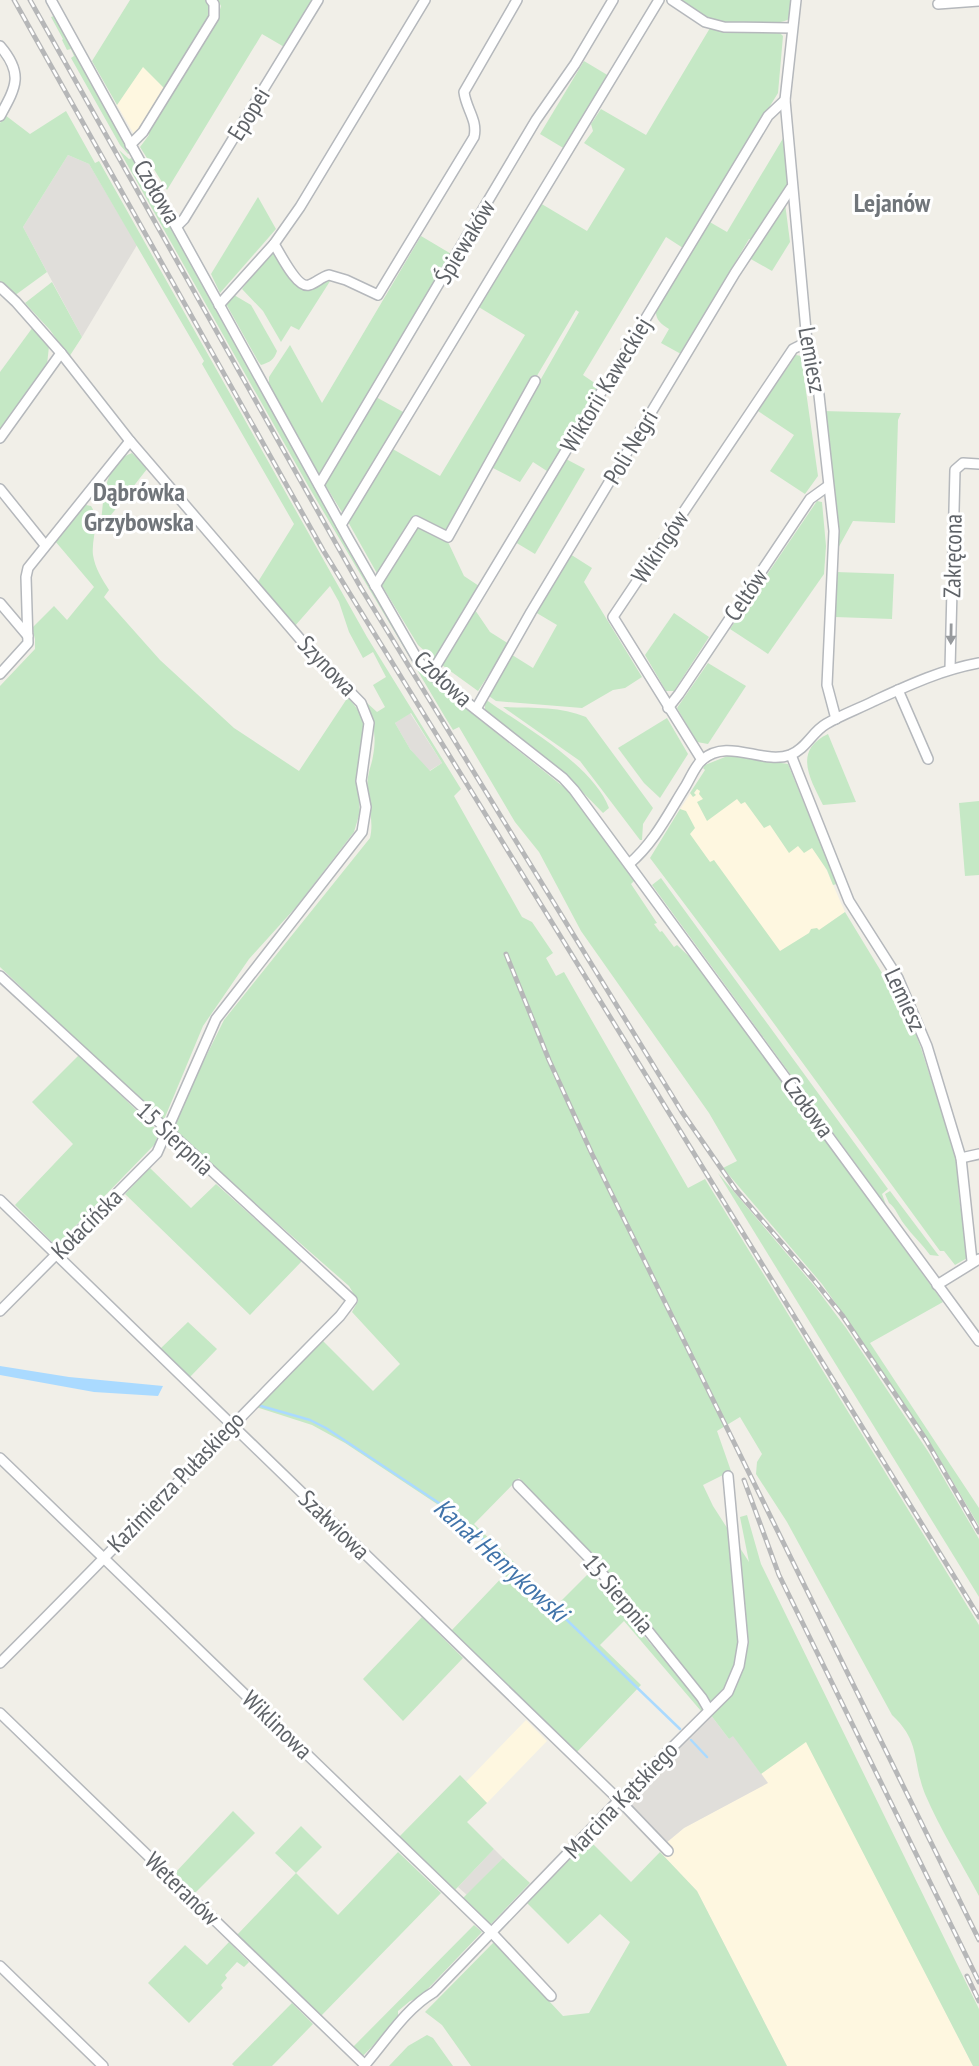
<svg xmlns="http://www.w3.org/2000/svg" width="979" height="2066" font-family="'PT Sans Narrow',sans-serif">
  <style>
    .commercial { fill: #fef7e0 }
    .industrial { fill: #e0deda }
    .green { fill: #c5e8c5; fill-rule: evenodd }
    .water { fill: #aadaff }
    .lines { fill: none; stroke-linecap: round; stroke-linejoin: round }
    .stream { stroke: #aadaff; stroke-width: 2.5 }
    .minor-casing { stroke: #b5b8bc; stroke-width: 12 }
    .minor { stroke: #fff; stroke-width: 9 }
    .rail-casing { stroke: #b6b7b8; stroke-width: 5 }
    .rail { stroke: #fff; stroke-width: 2.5; stroke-dasharray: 8; stroke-linecap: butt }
    .oneway { fill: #979a9d }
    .labels { text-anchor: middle; stroke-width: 6; stroke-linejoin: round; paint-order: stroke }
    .street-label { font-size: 24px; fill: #5f6368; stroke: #fff }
    .neighbourhood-label { font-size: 26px; font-weight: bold; fill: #70757a; stroke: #fff }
    .water-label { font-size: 26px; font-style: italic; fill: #4174aa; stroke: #fff }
  </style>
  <rect width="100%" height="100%" fill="#f1efe8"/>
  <g class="commercial">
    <polygon points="143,66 165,89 135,136 117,105"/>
    <polygon points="707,768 815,844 845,912 781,958 689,834 679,811"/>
    <polygon points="526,1720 547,1741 487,1803 466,1782"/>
    <polygon points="806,1741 973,2066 787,2066 697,1891 660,1852 666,1843 684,1828 767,1783 761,1774"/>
  </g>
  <g class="industrial">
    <polygon points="68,155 89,164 137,245 82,337 23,227"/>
    <polygon points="410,713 442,763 429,771 410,749 395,723"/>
    <polygon points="710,1714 729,1739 733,1735 768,1783 684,1828 666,1843 634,1813 630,1798"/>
    <polygon points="494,1849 503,1858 467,1895 458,1887"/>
  </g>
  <g class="green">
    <polygon points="130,0 207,0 211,6 211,14 165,89 143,67 117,105 92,61"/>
    <polygon points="218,0 315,0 286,48 262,34 167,190 140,147 149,135 147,127 218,16 221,6"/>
    <path d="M678 0H792L789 19C772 28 725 25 706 18 696 14 687 6 678 0Z"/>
    <polygon points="54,16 130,153 128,154 120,145 71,58 74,56 71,49 67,50 62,40 63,39 51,17"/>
    <polygon points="710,28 778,31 783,36 778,93 683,248 666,237 583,375 602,388 550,473 533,462 520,482 491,467 579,312 576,310 446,529 441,529 416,516 379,577 347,520 391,448 440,476 525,335 477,306 540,203 587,231 625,169 584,143 593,131 591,124 601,109 646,135"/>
    <polygon points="584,61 609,76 565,149 540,134"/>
    <path d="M66 111 95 163 99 161 367 637 461 789 454 796 522 917 532 922 553 953 546 958 556 976 564 972 688 1188 705 1179 979 1625V1896C961 1862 940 1829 925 1794 912 1761 921 1742 892 1715L787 1522 756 1474 757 1462 762 1454 740 1417 717 1431 731 1471 703 1485 713 1506 749 1562 740 1517 747 1515 761 1564 979 2009V2066H973L806 1742 761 1774 733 1736 729 1739 710 1714 716 1709 598 1563 519 1478 474 1524 516 1564 510 1569 551 1611 590 1572 704 1707 701 1711 624 1621 600 1645 641 1685 576 1753 451 1631 510 1569 469 1528 446 1510 345 1443 312 1425 256 1407 323 1341 373 1391 400 1364 352 1312 358 1301 349 1286 179 1137 174 1130 173 1123 224 1020 370 838C375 817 365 799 368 777 369 770 372 763 373 756 377 736 373 720 366 702L377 712 385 707 373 685 386 677 373 652 363 658 349 632 339 602 330 586 294 627 256 585 294 524 202 364 204 361 89 164 68 155 23 227 47 272 14 296 0 284V123L5 115 30 134ZM411 713 442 763 430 771 410 749 395 723Z"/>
    <path d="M785 135 788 185 755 240 749 239 681 354 661 343 669 329C661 324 655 320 656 309L708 221 727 232Z"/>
    <polygon points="119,150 129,159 132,158 417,669 571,793 634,881 631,884 657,923 654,924 660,932 662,931 674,947 677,945 695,962 943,1302 870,1343 979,1508 979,1526 930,1443 839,1308 822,1284 723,1168 737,1161 709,1113 581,931 539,852 515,822 459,727 453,730 445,717 310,489"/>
    <polygon points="258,197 276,229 220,293 211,274"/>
    <polygon points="785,203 790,242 772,271 749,258"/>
    <polygon points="421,236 453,255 319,474 269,384 269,377 290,345 322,403"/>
    <path d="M273 252C278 257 279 261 282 266 297 294 307 290 332 278L299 330 291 326 281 342 263 311 242 289 269 254Z"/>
    <polygon points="52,282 82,337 69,357 50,330 25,303"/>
    <path d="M234 295 251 305 277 351C274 360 270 362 261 365L258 361 225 302Z"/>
    <polygon points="33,327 49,346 47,365 0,431 0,372"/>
    <polygon points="796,355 801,356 818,476 805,494 770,471 794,435 758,411"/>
    <polygon points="376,397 405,413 343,514 324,483"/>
    <polygon points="822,411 901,413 898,420 895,523 853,521 836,552 835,489"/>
    <path d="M132 453 147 469 100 529C104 504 102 463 132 453Z"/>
    <polygon points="566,459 585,469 535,554 515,542"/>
    <polygon points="817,501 822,502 826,546 824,574 768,654 730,629"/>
    <path d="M86 505 91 506C101 521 91 538 93 555 95 568 102 579 109 590L104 597 160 660 234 728 299 771 348 697 365 719 357 782 360 812 354 832 297 906 249 959 203 1026 163 1122 0 967V686L35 649V639L32 628 54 606 67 620 94 587 55 541Z"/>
    <polygon points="415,527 421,527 448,542 464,576 482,588 436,661 418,645 381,584"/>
    <polygon points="570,554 592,568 584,582 642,677 625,688 613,690 582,708 496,701 486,694 509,653 533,668 557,625 535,612"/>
    <polygon points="836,572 894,574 892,619 835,617"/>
    <polygon points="475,610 490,632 509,644 478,691 442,665"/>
    <polygon points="674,613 709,637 674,691 666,691 645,655"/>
    <polygon points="708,663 746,686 708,744 697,742 677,708"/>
    <path d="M485 699C523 726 593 765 609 808L603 813 567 776 485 710Z"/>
    <path d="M503 707C530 708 560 706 586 717L653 808 643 824 642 840H640L580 761Z"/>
    <polygon points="667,718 688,754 660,798 644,783 618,748"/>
    <path d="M828 734 856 802 823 805C811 780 792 751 828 734Z"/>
    <polygon points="730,755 788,764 837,884 833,885 827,870 812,848 804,853 798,846 789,853 770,825 764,828 745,802 741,804 737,799 707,821 697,802 703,799 699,794 700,791 697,789 694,793 696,795 693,797 690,793 705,770 703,768 705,765"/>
    <polygon points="979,801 979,875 965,876 959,803"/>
    <polygon points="680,809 686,811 695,828 690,834 710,862 714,860 780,951 809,933 811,929 817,928 819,930 845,912 910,1019 921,1048 957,1161 959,1198 969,1257 955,1265 944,1251 940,1251 759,1003 650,858"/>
    <polygon points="661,878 888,1189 882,1194 886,1205 652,885"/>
    <polygon points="79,1055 158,1131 156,1143 56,1246 15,1205 73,1144 32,1102"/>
    <polygon points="150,1168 191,1208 216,1184 302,1261 250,1315 125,1194"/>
    <polygon points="718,1173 816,1288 846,1328 929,1453 979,1539 979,1597"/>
    <path d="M890 1191 939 1256 930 1255C922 1244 912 1235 904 1224 898 1216 896 1208 889 1203L885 1194Z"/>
    <polygon points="188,1322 217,1349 189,1378 160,1349"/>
    <polygon points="422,1617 463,1658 403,1721 363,1679"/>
    <polygon points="460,1775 487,1803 467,1822 494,1849 455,1890 399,1837"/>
    <polygon points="233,1811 255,1833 194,1894 175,1873"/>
    <polygon points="301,1826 322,1847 296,1873 338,1915 398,1852 441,1893 320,2017 237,1935 296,1873 275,1853"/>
    <polygon points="589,1840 631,1882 660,1852 697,1891 787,2066 471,2066 442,2025 425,2012 494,1942 563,2016 589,2013 630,1942 600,1914 568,1944 527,1903"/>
    <polygon points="503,1858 530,1883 490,1925 463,1898"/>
    <polygon points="474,1925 482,1932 419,1998 410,2001 398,2011 398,2019 362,2057 353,2047"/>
    <polygon points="229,1942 249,1962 244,1967 237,1962 225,1975 227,1978 221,1985 223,1988 189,2023 148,1983 185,1945 207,1965"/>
    <polygon points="292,2003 313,2024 278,2060 272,2066 234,2066 232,2064"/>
    <polygon points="427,2035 433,2038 453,2066 389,2066 408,2046"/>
  </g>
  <polygon class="water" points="0,1366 69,1377 163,1386 158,1396 94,1392 0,1375"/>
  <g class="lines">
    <g class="stream">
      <polyline points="261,1406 310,1420 326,1428 460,1517 680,1729"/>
      <polyline points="691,1740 707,1757"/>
    </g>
    <g class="minor-casing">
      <g id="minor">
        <polyline points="51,0 348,538 419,662 431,674 563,778 574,790 979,1341"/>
        <polyline points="672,0 705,22 724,27 791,28"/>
        <polyline points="796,0 785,100 807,342 819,395 834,531 827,685 836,719"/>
        <polyline points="938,4 979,1"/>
        <path d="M0 46C24 74 16 87 0 116"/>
        <polyline points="130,145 143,132 214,17 214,4 211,0"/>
        <polyline points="177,226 184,219 318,0"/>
        <path d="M274 244C280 253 297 289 309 285 316 283 321 277 329 275L346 280 378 295 474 137C478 120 466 109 464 92L517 0"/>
        <polyline points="0,287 16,302 61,353 130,441 313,654 361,703 369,723 361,781 366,807 362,832 216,1019 157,1153 0,1311"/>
        <polyline points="219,305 274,244 300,207 425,0"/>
        <polyline points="0,438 61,353"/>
        <polyline points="319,485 536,120 575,64 613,0"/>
        <polyline points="0,489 45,545"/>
        <polyline points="341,525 659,0"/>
        <polyline points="375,586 416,521 448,537 535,381"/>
        <polyline points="0,603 28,636"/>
        <polyline points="950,669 955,470 963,463 979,464"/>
        <polyline points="0,674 28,643 26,577 28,568 130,441"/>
        <polyline points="431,674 768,116 785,100"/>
        <polyline points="898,690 928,759"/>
        <polyline points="668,708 679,694 810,499 828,486"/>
        <polyline points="476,709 531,612 735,273 791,188"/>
        <polyline points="791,755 849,901 898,978 927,1046 961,1158 972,1261"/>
        <polyline points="702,760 613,617 793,349 807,342"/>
        <path d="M629 864C654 843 668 814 685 787 690 779 695 766 702 760 728 737 762 765 790 755 806 749 812 732 826 724 841 715 858 709 874 701 909 685 941 670 979 663"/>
        <path d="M0 976 352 1300 340 1316C226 1431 115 1549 0 1663"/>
        <polyline points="961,1158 979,1154"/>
        <polyline points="0,1200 619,1800 668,1851"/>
        <polyline points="937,1285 979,1259"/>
        <polyline points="0,1458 492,1933 551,1996"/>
        <polyline points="518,1485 593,1562 702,1698 709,1710"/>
        <polyline points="0,1713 365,2065"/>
        <polyline points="0,1966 103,2066"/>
        <path d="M364 2066C386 2041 405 2009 434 1992L619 1800 728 1692 739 1666 743 1642 728 1476"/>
      </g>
    </g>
    <use href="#minor" class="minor"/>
    <g class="rail-casing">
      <g id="rail">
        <polyline points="14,0 323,550 979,1617"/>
        <polyline points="30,0 361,588 682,1112 736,1190 813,1279 842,1315 926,1440 979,1532"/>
        <polyline points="506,954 549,1060 592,1154 979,1940"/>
        <polyline points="744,1480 779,1575 979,1982"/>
        <polyline points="967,1976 979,2001"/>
      </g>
    </g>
    <use href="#rail" class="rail"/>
  </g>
  <defs><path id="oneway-solid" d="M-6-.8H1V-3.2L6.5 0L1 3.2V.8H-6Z" transform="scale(1.75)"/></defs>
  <use class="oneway" href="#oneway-solid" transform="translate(951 634) rotate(91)"/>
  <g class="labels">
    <g class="street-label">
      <text transform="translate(249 114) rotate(-58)" y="8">Epopei</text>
      <text transform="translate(157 192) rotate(60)" y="8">Czołowa</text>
      <text transform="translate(465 242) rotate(-59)" y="8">Śpiewaków</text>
      <text transform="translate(812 360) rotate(80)" y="8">Lemiesz</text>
      <text transform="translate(606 385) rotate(-59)" y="8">Wiktorii Kaweckiej</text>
      <text transform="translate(631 447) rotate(-59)" y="8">Poli Negri</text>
      <text transform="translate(660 547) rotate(-56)" y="8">Wikingów</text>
      <text transform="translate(953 556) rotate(-89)" y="8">Zakręcona</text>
      <text transform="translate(746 595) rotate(-56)" y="8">Celtów</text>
      <text transform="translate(327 666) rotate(46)" y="8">Szynowa</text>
      <text transform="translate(443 679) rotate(43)" y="8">Czołowa</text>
      <text transform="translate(905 1000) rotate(65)" y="8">Lemiesz</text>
      <text transform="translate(808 1107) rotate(54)" y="8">Czołowa</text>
      <text transform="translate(175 1139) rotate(43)" y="8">15 Sierpnia</text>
      <text transform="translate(87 1224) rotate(-45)" y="8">Kołacińska</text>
      <text transform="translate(176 1482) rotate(-46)" y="8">Kazimierza Pułaskiego</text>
      <text transform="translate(334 1525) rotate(44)" y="8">Szałwiowa</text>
      <text transform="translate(618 1594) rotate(50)" y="8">15 Sierpnia</text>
      <text transform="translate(277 1725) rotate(44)" y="8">Wiklinowa</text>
      <text transform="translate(621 1800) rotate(-46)" y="8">Marcina Kątskiego</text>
      <text transform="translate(182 1889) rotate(44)" y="8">Weteranów</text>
    </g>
    <g class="neighbourhood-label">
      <text x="892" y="212">Lejanów</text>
      <text x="139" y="501">Dąbrówka<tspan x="139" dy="30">Grzybowska</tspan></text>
    </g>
    <g class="water-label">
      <text transform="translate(501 1560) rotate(42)" y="9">Kanał Henrykowski</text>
    </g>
  </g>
</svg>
